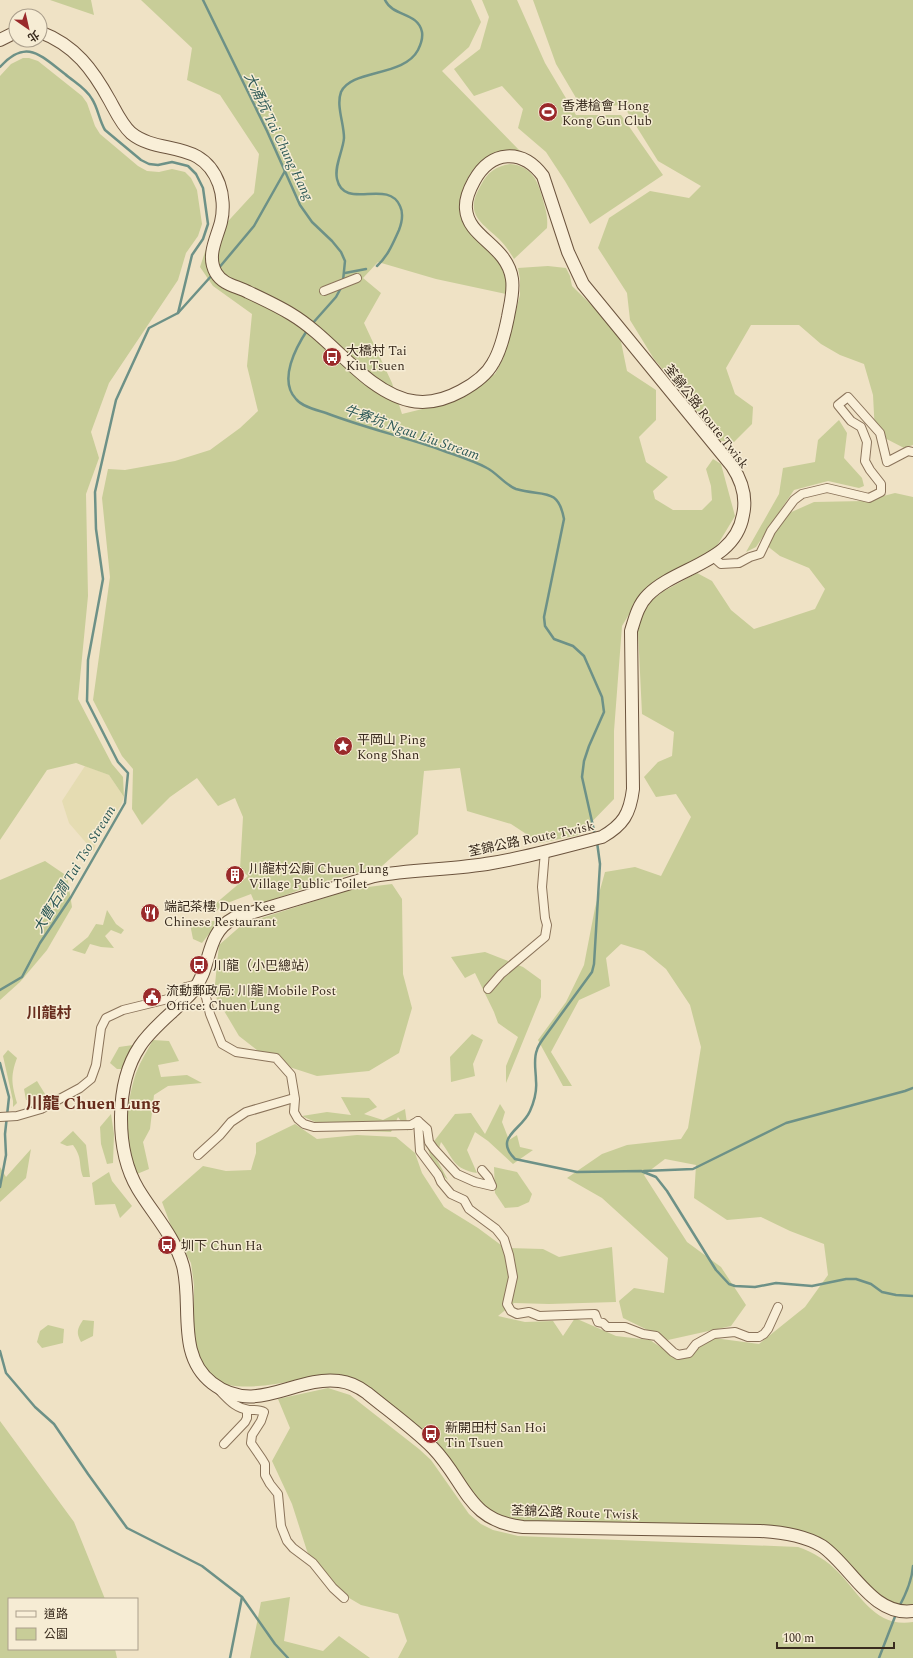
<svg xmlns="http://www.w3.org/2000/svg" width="913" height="1658" font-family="Spectral,'Noto Sans TC',serif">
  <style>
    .farmland { fill: #e5dcb2 }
    .green { fill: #c8cd98 }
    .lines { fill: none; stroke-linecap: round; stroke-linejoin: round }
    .stream { stroke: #6d9187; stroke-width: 2.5 }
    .street-casing { stroke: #8a735a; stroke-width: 10 }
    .secondary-casing { stroke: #6c543e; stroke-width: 14 }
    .street { stroke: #f9efd8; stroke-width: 8 }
    .secondary { stroke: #f9efd8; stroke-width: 12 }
    .labels { text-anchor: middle; stroke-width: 3; stroke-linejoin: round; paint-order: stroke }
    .poi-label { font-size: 13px; fill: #3a2c1f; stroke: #f6ecd4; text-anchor: start }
    .street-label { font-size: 13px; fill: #3a2c1f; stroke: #f6ecd4 }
    .water-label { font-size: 14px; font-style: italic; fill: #2e5a57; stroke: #f6ecd4 }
    .quarter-label { font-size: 15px; font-weight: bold; fill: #672c1d; stroke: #f6ecd4 }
    .district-label { font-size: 17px; font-weight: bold; fill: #672c1d; stroke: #f6ecd4 }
  </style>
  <rect width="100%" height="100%" fill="#efe2c5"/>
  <polygon class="farmland" points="85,766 109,775 124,797 121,805 97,839 94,852 69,823 62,801"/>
  <g class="green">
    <polygon points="50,0 91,0 94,15"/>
    <path d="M141 0H471L481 22 469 47 442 71 520 151C512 150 505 150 498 152 471 161 455 193 463 219L501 266 506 280V294L436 279 378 262 363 278 381 293 364 323 392 383 402 414 455 401 495 374 503 359 520 295V279L518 268 548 266 566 268 570 276 572 286 619 332 627 371 656 390V420L639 437 646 462 668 477 653 491 655 499 673 510H702L712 500 711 486 706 469 713 459 721 464 735 516 715 549 643 591 622 626 614 731V799L579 835 540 843 511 824 467 811 460 768 424 771 418 834 382 866 313 885 256 906 251 894 222 905 215 913 210 912 208 910 248 876 240 869 243 817 235 798 218 806 197 778 170 797 142 825 132 809 133 769 122 756 93 700 110 577 102 498 108 469 125 470 175 461 210 450 240 428 258 411 247 366 252 314 213 286 200 267 208 243 254 193 259 154 220 95 187 80 192 48Z"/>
    <polygon points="482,0 517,0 545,63 576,115 621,115 663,175 590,224 565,181 546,152 518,128 523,109 502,86 474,96 454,69 480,49 489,17"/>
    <polygon points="533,0 913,0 913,445 904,448 875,433 873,395 864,364 840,355 821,344 799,325 751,325 726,368 735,394 753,407 752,424 733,443 718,440 691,403 654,359 630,320 627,293 598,248 609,218 650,191 689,198 701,186 658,161 623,105 582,108 556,64"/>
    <polygon points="23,58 29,58 38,61 82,96 87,103 95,126 100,134 138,166 147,171 159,172 172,169 185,172 191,178 197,190 202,224 198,236 186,253 178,280 109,383 91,432 99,458 86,494 88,596 78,699 112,764 123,777 124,797 109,775 76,763 47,770 0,840 0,76 11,64"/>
    <path d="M510 164C532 166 538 181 543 200 546 211 548 217 547 228L514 259C510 252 505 245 499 239 480 221 464 214 481 185 487 173 496 166 510 164Z"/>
    <polygon points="839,420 847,433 844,458 862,478 864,486 859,488 828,481 794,490 756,547 746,552 779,494 783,468 815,462 818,440"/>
    <path d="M895 493 913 497V1606H892L874 1593 849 1563 835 1550 815 1538 520 1522 498 1516 480 1504 442 1451 340 1376C325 1374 312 1377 297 1380 268 1386 238 1391 210 1380L197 1351 194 1325V1285L191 1263 171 1226 162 1202 203 1166 226 1171 251 1170 256 1153V1143L295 1124 317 1139 357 1135 396 1137 415 1153 422 1173 444 1207 478 1228 505 1248 543 1249 559 1257 612 1247 616 1302 549 1304 514 1303 498 1316 525 1322 553 1321 563 1336 575 1318 616 1336 650 1340 678 1359 714 1338 759 1344 805 1307 828 1275 824 1244 790 1231 761 1217 727 1220 694 1198 696 1165 665 1159 644 1175 687 1242 721 1267 746 1305 731 1326 668 1340 623 1318 619 1301 634 1288 664 1293 668 1258 602 1198 567 1178 602 1154 627 1145 681 1139 688 1128 701 1047 690 1005 666 969 644 951 621 944 606 958 610 986 579 1000 551 1052 572 1086H563L538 1040 566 1002 584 965 595 908 605 872 635 867 661 876 691 817 676 794 656 797 644 777 658 762 672 756 674 732 642 714 638 631 641 617 646 608 652 600 664 591 697 573 712 581 731 610 754 629 815 609 825 589 809 568 780 556 766 545 787 514 814 502 864 501Z"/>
    <polygon points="45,861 67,876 72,907 47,950 20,982 0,1000 0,880"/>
    <polygon points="392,884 402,899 403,974 412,1008 399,1053 369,1071 317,1076 271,1061 239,1036 214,994 219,945 243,924 352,889"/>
    <polygon points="107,910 116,924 124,930 121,934 111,930 105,936 114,948 101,947 90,944 85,954 72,950 88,937 96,924 103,925"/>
    <polygon points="196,921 216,921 212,930 202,943 193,939 190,924"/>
    <polygon points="485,952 523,967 541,980 541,997 506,1083 506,1066 518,1037 498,1023 494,1012 475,973 465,978 451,957"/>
    <polygon points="472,1034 483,1040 473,1064 475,1076 451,1082 450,1057"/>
    <path d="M153 1040 169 1041 179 1061 158 1065 161 1077 187 1075 202 1083 168 1086 154 1095 150 1129 143 1142 149 1169 137 1174C124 1141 125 1107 136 1073 140 1062 147 1051 153 1040Z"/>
    <polygon points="133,1045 124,1069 117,1069 110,1063 119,1047"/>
    <path d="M8 1050 17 1058C10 1077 12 1084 17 1103L13 1107V1101L3 1056Z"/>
    <polygon points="37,1081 45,1094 43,1100 26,1100 24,1089"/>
    <polygon points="341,1097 369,1098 377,1107 364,1114 383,1120 405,1109 408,1131 398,1117 391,1132 333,1130 302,1116 327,1112 351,1115"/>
    <path d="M500 1104 505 1112 502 1122 509 1140 517 1135 520 1147 533 1150 513 1164 488 1141 475 1132 467 1150 477 1173C453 1169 454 1159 441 1142L436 1158 448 1180 435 1169 428 1149 455 1114 471 1113 485 1134Z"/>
    <polygon points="111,1114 114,1134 113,1163 107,1164 101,1144 100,1127"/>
    <path d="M73 1131 86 1145 90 1177H83C78 1163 83 1159 73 1145L67 1146 60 1143Z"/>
    <polygon points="31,1149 26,1178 0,1202 0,1167 6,1177"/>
    <polygon points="494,1167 517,1172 532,1194 529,1202 518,1207 505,1208 495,1193"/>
    <polygon points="109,1172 112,1181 132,1206 120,1218 115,1204 95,1205 92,1183"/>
    <path d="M83 1320 94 1321 93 1336 81 1342C76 1333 77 1329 83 1320Z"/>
    <polygon points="48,1325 64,1329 63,1343 42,1348 37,1342 40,1331"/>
    <path d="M328 1388 350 1395 419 1449 431 1460 469 1514 481 1524 493 1530 518 1536 798 1547C813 1552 828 1561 839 1573 861 1596 876 1628 913 1622V1658H398L407 1641 398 1614 361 1605 322 1582 307 1551 292 1504 272 1461 290 1428 278 1399Z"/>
    <polygon points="0,1421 74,1522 105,1599 9,1599 9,1649 115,1649 117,1658 0,1658"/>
    <polygon points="290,1597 284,1641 323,1651 339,1636 370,1658 250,1658 261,1602"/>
  </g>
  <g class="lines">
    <g class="stream">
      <polyline points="203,0 267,131 300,205 312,222 332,241 341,252 345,261 343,281"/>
      <path d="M0 67C26 38 40 55 65 74 74 82 86 88 92 99 98 108 99 120 105 130L141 160 149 164 158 165 172 162 188 166 196 174 203 188 208 224 203 239 192 255 178 313"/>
      <path d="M377 266C388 256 393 243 399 230 402 222 404 214 400 206 388 178 344 211 337 179 334 166 343 151 344 138 344 123 336 106 341 92 351 69 404 77 418 50 421 44 423 38 422 32 418 12 393 17 385 0"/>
      <polyline points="218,269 254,226 285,171"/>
      <polyline points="345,273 366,269"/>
      <polyline points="312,324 336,297 342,286"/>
      <path d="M308 329C296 347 278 380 296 399 302 407 317 410 326 413 365 428 405 437 444 451 458 456 474 461 487 468 497 473 505 485 516 489 542 497 558 486 564 519L544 617 545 626 554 639 573 646 584 656 602 697 604 712 589 746 584 761 582 777 595 835"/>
      <path d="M597 842 600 864 594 964 592 972 543 1039C541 1042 538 1046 537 1050 533 1059 536 1071 536 1081 537 1091 534 1102 530 1111 522 1130 493 1137 515 1159L577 1172 641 1171 656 1177 667 1191 716 1270 729 1284 735 1286 755 1287 776 1283 812 1286 846 1279H856L871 1284 882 1292 896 1295 913 1296"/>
      <polyline points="0,990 22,977 40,943 71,897 125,803 128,773 118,762 87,701 88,660 103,579 96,529 95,492 116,400 149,328 178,313 213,274"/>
      <polyline points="0,1063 9,1097 5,1134 6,1155 0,1187"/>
      <polyline points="644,1171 693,1169 786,1123 905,1091 913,1088"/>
      <polyline points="0,1351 6,1373 35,1407 54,1424 88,1474 127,1528 202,1566 242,1597 230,1658"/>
      <polyline points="242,1597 275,1644 288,1658"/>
      <path d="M899 1607C906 1594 912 1581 913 1566"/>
      <polyline points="879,1658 896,1614"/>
    </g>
    <g class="street-casing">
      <g id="street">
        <polyline points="324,291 357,278"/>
        <polyline points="713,557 721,564 739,563 750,557 760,554 771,531 794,500 802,494 827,488 869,498 881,492 881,484 870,470 865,461 867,442 861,427 851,421 838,405 848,397 880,433 887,462 908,451 913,452"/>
        <polyline points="488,989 501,974 545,937 547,925 545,918 542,887 545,851"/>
        <polyline points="0,1117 17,1116 41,1109 80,1088 91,1079 96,1065 101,1028 106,1018 123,1010 172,998 186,987 198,984 206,997 210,1014 222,1044 236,1052 276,1058 291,1075 295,1099 294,1112 298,1119 304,1124 314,1127 411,1125 418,1121 427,1129 429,1142 434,1149 457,1174 475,1182 492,1186 488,1177 482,1170"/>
        <polyline points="418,1121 420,1151 438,1175 441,1182 451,1194 464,1200 469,1209 496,1229 504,1239 509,1255 513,1277 507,1304 511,1311 517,1314 529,1312 539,1316 595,1314 598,1322 603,1323 607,1327 625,1327 643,1334 656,1336 673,1352 678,1355 689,1353 696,1344 714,1334 735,1332 748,1337 759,1337 764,1334 768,1329 778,1307"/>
        <polyline points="198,1155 220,1135 231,1122 246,1112 294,1098"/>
        <path d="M220 1391C229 1400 235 1408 249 1410 255 1410 259 1409 264 1412L261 1421 252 1435 251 1443 262 1459 265 1464V1475L270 1484 278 1494 281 1526 287 1541 293 1548 313 1563 333 1588 344 1598"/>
        <polyline points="224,1444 245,1422 247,1418 247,1410"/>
      </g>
    </g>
    <g class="secondary-casing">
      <g id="secondary">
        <path d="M40 32C75 45 93 70 110 101 116 112 122 125 131 133 159 156 202 138 219 184 223 195 224 210 221 222 217 238 206 256 216 273 223 285 237 286 248 292 263 299 278 306 291 314 321 332 344 361 372 382 402 404 428 409 461 391 474 384 486 376 493 363 501 350 505 332 508 317 510 305 514 292 512 279 507 245 468 238 466 209 465 199 469 190 474 181 491 150 522 148 543 176L568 252 583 284 732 466C742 481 747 497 743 515 735 563 677 566 648 595 638 605 635 618 631 631L633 789C630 814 623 825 602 837 566 846 529 857 492 863 453 870 413 869 374 876L234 918C204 934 213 966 193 991 177 1010 154 1025 140 1046 115 1083 115 1150 138 1189 153 1214 175 1237 183 1266 193 1305 176 1355 212 1383 256 1417 295 1375 339 1381 349 1382 359 1387 367 1393 389 1411 413 1428 433 1448 466 1482 467 1521 523 1527L760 1531C781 1532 803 1535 822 1546 851 1566 873 1617 913 1611"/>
        <polyline points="0,40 16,32"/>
      </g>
    </g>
    <use href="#street" class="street"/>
    <use href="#secondary" class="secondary"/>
  </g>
  <defs>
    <g id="stadium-disc" transform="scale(1)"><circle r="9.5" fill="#9a2a2b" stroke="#f6ecd4"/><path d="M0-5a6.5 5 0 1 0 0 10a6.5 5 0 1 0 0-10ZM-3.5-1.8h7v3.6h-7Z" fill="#fff"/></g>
    <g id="bus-disc" transform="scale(1)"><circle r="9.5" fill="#9a2a2b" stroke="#f6ecd4"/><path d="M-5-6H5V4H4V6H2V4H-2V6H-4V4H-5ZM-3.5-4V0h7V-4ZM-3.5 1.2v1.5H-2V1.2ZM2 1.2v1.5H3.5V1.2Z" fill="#fff"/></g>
    <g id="sight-disc" transform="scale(1)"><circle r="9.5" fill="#9a2a2b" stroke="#f6ecd4"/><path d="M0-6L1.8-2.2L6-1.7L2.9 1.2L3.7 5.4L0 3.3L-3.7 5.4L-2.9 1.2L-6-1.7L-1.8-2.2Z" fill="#fff"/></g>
    <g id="building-disc" transform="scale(1)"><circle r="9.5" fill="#9a2a2b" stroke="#f6ecd4"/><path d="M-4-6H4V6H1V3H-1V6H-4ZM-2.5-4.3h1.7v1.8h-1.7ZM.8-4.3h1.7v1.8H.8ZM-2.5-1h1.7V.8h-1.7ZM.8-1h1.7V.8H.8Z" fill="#fff"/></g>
    <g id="restaurant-disc" transform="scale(1)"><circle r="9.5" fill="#9a2a2b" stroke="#f6ecd4"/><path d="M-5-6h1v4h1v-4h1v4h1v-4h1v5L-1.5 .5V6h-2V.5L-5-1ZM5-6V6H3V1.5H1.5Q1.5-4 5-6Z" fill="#fff"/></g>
    <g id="civic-disc" transform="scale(1)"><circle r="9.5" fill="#9a2a2b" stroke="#f6ecd4"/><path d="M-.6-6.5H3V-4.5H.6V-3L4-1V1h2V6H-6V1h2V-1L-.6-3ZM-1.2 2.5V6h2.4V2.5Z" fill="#fff"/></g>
  </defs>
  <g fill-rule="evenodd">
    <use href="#stadium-disc" x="548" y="112"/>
    <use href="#bus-disc" x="332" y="357"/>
    <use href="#sight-disc" x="343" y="746"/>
    <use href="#building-disc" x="235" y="875"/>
    <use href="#restaurant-disc" x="150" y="913"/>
    <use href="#bus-disc" x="199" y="965"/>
    <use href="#civic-disc" x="152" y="997"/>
    <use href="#bus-disc" x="167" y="1245"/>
    <use href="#bus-disc" x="431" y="1434"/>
  </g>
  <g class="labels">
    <g class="poi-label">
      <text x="562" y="110">香港槍會 Hong<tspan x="562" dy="15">Kong Gun Club</tspan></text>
      <text x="346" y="355">大橋村 Tai<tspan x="346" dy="15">Kiu Tsuen</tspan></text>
      <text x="357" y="744">平岡山 Ping<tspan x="357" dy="15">Kong Shan</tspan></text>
      <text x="249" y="873">川龍村公廁 Chuen Lung<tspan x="249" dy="15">Village Public Toilet</tspan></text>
      <text x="164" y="911">端記茶樓 Duen Kee<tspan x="164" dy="15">Chinese Restaurant</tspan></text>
      <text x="213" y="970">川龍（小巴總站）</text>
      <text x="166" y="995">流動郵政局: 川龍 Mobile Post<tspan x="166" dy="15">Office: Chuen Lung</tspan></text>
      <text x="181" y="1250">圳下 Chun Ha</text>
      <text x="445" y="1432">新開田村 San Hoi<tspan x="445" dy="15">Tin Tsuen</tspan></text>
    </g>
    <g class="street-label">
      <text transform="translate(707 416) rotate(52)" y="5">荃錦公路 Route Twisk</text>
      <text transform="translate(531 838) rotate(-12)" y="5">荃錦公路 Route Twisk</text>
      <text transform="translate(575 1512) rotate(2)" y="5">荃錦公路 Route Twisk</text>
    </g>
    <g class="water-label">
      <text transform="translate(279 136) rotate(64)" y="5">大涌坑 Tai Chung Hang</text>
      <text transform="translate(412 432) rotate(19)" y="5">牛寮坑 Ngau Liu Stream</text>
      <text transform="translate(74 869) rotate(-59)" y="5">大曹石澗 Tai Tso Stream</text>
    </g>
    <g class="quarter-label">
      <text x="49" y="1018">川龍村</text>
    </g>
    <g class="district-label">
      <text x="93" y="1109">川龍 Chuen Lung</text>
    </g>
  </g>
  <rect x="8" y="1598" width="130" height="52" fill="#f6ecd4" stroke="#ab9f8c"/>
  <rect x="16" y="1611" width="20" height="6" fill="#f9efd8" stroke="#ab9f8c"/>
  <text x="44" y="1618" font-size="12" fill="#3a2c1f">道路</text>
  <rect x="16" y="1628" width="20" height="12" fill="#c8cd98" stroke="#ab9f8c"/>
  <text x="44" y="1638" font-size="12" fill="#3a2c1f">公園</text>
  <g transform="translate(28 28) rotate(146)"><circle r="19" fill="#f6ecd4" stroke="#ab9f8c"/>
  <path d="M0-3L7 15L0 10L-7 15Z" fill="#9a2a2b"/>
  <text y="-6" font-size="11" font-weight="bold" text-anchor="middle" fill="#3a2c1f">北</text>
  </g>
  <path d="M777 1642v6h117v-6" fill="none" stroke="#3a2c1f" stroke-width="2"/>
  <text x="783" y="1642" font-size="12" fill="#3a2c1f" stroke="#f6ecd4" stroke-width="3" paint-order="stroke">100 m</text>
</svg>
